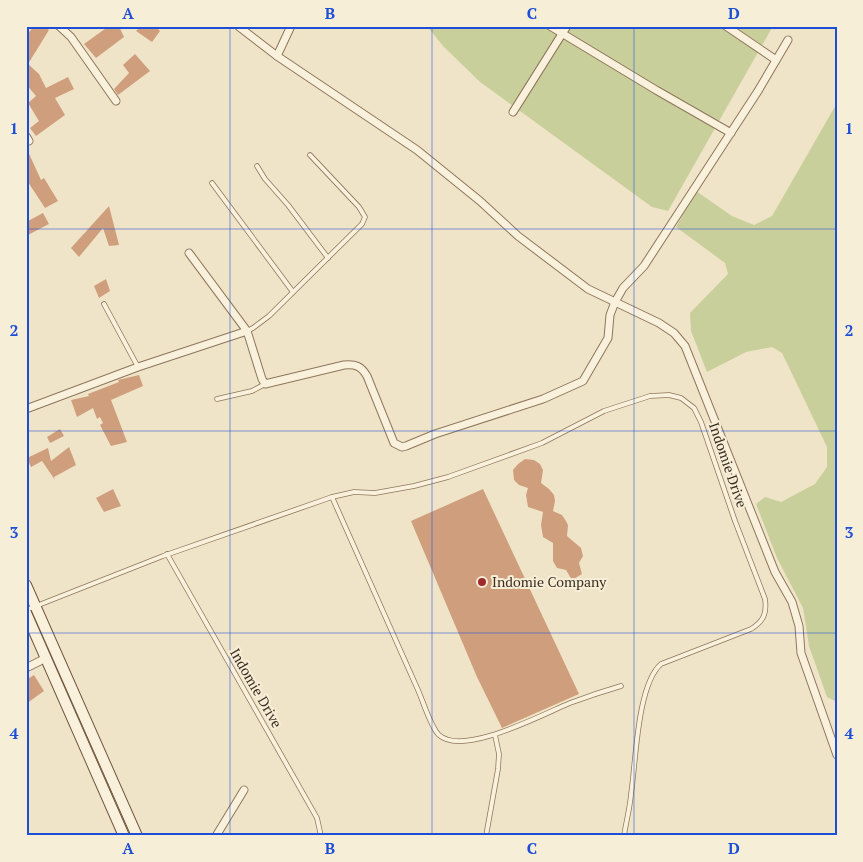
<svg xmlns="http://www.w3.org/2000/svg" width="863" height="862" font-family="'PT Serif',serif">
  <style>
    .green { fill: #c9cf9b }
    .building { fill: #cf9f7d }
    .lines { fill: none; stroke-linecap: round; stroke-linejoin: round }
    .lane-casing { stroke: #8d765c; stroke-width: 5.5 }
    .street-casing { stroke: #8d765c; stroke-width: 9 }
    .secondary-casing { stroke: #6f573f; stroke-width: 12 }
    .lane { stroke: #faf1dc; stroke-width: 4 }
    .street { stroke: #faf1dc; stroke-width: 7 }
    .secondary { stroke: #faf1dc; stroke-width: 10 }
    .grid { fill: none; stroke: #1d4ed8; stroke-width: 1; stroke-opacity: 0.55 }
    .poi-dot { fill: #9e2a2b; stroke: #f7eed8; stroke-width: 2 }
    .labels { text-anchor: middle; stroke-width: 4; stroke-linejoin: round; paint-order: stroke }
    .street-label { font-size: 14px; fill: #3d2e20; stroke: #f7eed8 }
    .poi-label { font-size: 14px; fill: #3d2e20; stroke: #f7eed8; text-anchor: start }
    .neatline { fill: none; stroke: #1d4ed8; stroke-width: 2 }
    .grid-label { font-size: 16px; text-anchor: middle; font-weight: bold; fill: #1d4ed8 }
  </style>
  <rect width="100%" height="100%" fill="#f0e4c8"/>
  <g class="green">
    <polygon points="427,26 773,26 668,211 652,207 480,82 443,46"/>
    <polygon points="837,103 837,702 827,697 809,646 803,608 777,558 756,504 765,497 781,502 815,484 827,467 827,447 782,353 772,347 746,352 707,372 691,331 690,313 728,274 725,263 676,227 696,191 732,216 754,225 772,216"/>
  </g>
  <g class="building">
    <polygon points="34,26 43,26 49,30 28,64 39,74 46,88 68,77 74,89 55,98 65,115 36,136 30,128 39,121 28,103 36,96 26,84 26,36"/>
    <polygon points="109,26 119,26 124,37 96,58 84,44"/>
    <polygon points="141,26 160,26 158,29 160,31 152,42 136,31"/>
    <polygon points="135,54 150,71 118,95 114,89 129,73 123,65"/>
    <polygon points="26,147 41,180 44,178 58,201 45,208 26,179"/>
    <polygon points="109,206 119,245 109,246 103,228 79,257 71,248"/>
    <polygon points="43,213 49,224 26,236 26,222"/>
    <polygon points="106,279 110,291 99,298 94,286"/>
    <polygon points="139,375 143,386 111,400 127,442 111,446 100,425 103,423 100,417 97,419 93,408 77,417 71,400 89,396 88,394 119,382 118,380"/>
    <polygon points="60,429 64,436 50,443 47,437"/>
    <polygon points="69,447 76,465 54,477 55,480 42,461 31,467 27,458 48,448 51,461"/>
    <polygon points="525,459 534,460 540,464 543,470 541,483 549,489 554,495 555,501 553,511 562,515 566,521 568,525 567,536 581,548 583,556 579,563 582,574 572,580 566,570 557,568 553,561 553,543 543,537 541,525 543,512 528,507 526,495 528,488 519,485 514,480 513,470 518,464"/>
    <polygon points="113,489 121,506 104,512 96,498"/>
    <polygon points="483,489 579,694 502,728 477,677 411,521"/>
    <polygon points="34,675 44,691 26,704 26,680"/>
  </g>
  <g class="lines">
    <g class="lane-casing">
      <g id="lane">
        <polyline points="257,166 265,179 288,205 328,258"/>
        <polyline points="212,183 293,292"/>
        <polyline points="104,304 138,367"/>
        <polyline points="247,331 253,328 269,316 362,224 365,217 359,207 310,155"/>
        <polyline points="217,399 252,391 265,384"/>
        <path d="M332 497 418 690C423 701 431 728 439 735 463 757 543 714 570 703 586 697 604 691 621 686"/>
        <polyline points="167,554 317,818 321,836"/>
        <path d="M26 610 163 556 332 497 354 492 375 493 414 486 448 477 542 443 604 411 650 396 669 395 681 398 694 408 701 422 735 521 765 599C767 613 764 621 751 629L661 664C637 685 636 762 631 794 630 808 626 822 624 836"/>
        <polyline points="486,836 498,769 499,754 495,735"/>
      </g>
    </g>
    <g class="street-casing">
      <g id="street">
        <polyline points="59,26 71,37 116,101"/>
        <polyline points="238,26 277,56 417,150 480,201 518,236 588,289 659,323 674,333 685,346 775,572 792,602 799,626 801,653 837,755"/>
        <polyline points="550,26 656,90 731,133"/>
        <polyline points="726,26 776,60"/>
        <polyline points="277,56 291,26"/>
        <polyline points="513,112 567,26"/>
        <polyline points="26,136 29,141"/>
        <path d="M189 253 247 331 262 379 265 384 344 365C356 364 361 366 367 376L394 443 402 447 406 446 435 434 543 399 583 381 608 338 610 315 615 302 623 288 644 266 758 91 788 40"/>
        <polyline points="26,409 138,367 247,331"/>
        <polyline points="26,668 46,658"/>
        <polyline points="216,836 244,790"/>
      </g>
    </g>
    <g class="secondary-casing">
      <g id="secondary">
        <polyline points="26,585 137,836"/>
        <polyline points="26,613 124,836"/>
      </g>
    </g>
    <use href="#lane" class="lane"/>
    <use href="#street" class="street"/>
    <use href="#secondary" class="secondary"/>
  </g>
  <path class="grid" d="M230 26V836M432 26V836M634 26V836M26 229H837M26 431H837M26 633H837"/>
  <circle class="poi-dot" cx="482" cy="582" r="5"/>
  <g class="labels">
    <g class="street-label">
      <text transform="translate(728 465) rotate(71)" y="5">Indomie Drive</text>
      <text transform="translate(256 688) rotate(60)" y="5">Indomie Drive</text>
    </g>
    <g class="poi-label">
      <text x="492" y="587">Indomie Company</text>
    </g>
  </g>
  <rect width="863" height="862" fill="none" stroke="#f7eed8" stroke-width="55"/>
  <rect x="28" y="28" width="808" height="806" class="neatline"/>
  <g class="grid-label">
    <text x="128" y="19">A</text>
    <text x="330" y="19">B</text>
    <text x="532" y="19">C</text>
    <text x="734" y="19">D</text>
    <text x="14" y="134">1</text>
    <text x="849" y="134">1</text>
    <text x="14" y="336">2</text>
    <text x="849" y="336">2</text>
    <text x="14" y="538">3</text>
    <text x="849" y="538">3</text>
    <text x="14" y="739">4</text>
    <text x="849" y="739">4</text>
    <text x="128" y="854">A</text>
    <text x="330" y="854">B</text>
    <text x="532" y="854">C</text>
    <text x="734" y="854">D</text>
  </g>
</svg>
